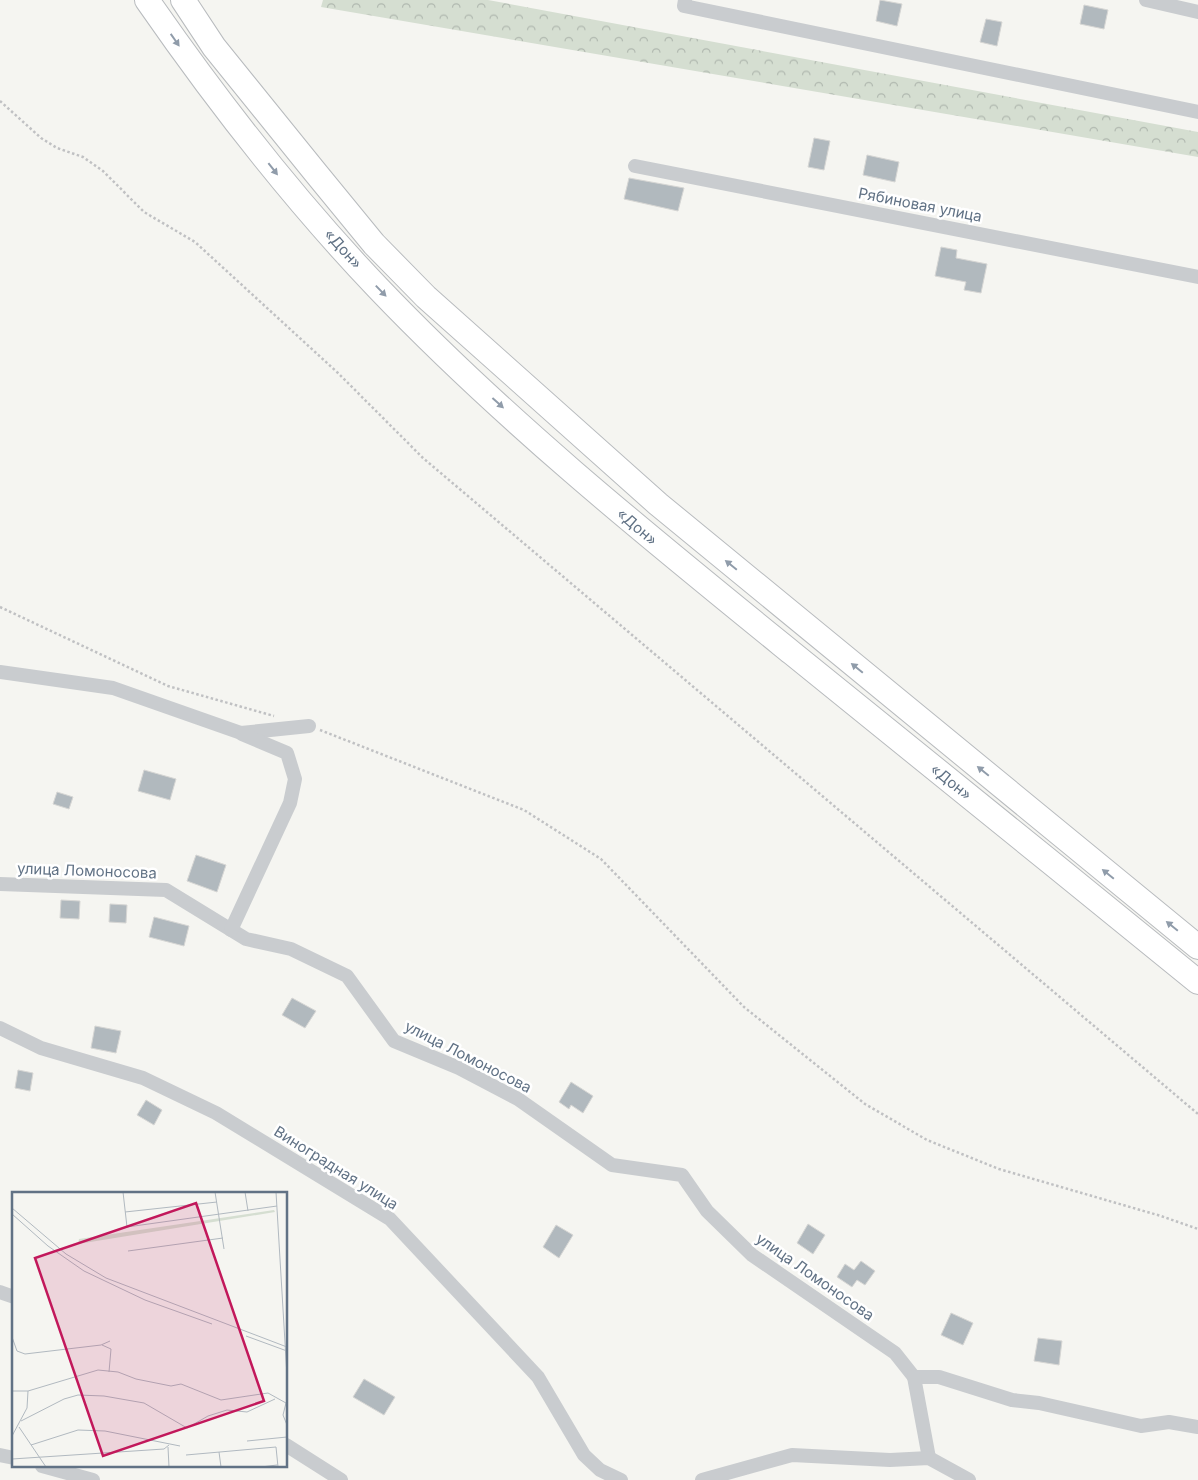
<svg xmlns="http://www.w3.org/2000/svg" width="1198" height="1480" font-family="Inter,sans-serif">
  <style>
    .forest { fill: url(#forest-crowns) }
    .building { fill: #b1b9be; stroke: #d6d6d4 }
    .lines { fill: none; stroke-linecap: round; stroke-linejoin: round }
    .motorway-casing { stroke: #b8bbbe; stroke-width: 26 }
    .path { stroke: #c0c1c3; stroke-width: 2.5; stroke-dasharray: 2.5 2.5; stroke-linecap: butt }
    .minor { stroke: #c9cccf; stroke-width: 14 }
    .motorway { stroke: #fff; stroke-width: 24 }
    .oneway { fill: #909caa }
    .labels { text-anchor: middle; stroke-width: 5; stroke-linejoin: round; paint-order: stroke }
    .street-label { font-size: 15px; fill: #617285; stroke: #fff }
    .inset-road { fill: none; stroke: #b1b9c0; stroke-width: 1 }
    .view { fill: #c2185b; fill-opacity: 0.15; stroke: #c2185b; stroke-width: 2.5 }
    .inset-edge { fill: none; stroke: #617285; stroke-width: 2.5 }
  </style>
  <defs>
    <pattern id="forest-crowns" width="20" height="18" patternUnits="userSpaceOnUse" patternTransform="scale(1.25)"><rect width="20" height="18" fill="#d5ded1"/><path d="M2 6a3 3 0 1 1 6 0M12 15a3 3 0 1 1 6 0" fill="none" stroke="#b0b8af"/></pattern>
  </defs>
  <rect width="100%" height="100%" fill="#f5f5f1"/>
  <polygon class="forest" points="323,0 488,0 1198,132 1198,157 321,7"/>
  <g class="building">
    <polygon points="880,0 902,4 897,26 876,21"/>
    <polygon points="1084,5 1108,10 1104,29 1080,24"/>
    <polygon points="986,19 1002,22 997,46 980,42"/>
    <polygon points="814,138 830,141 824,170 808,167"/>
    <polygon points="867,155 899,162 895,182 863,175"/>
    <polygon points="629,178 684,188 678,211 624,199"/>
    <polygon points="941,247 957,250 956,258 987,264 981,293 964,290 966,282 935,276"/>
    <polygon points="144,770 176,779 170,800 138,791"/>
    <polygon points="57,792 73,797 69,809 53,804"/>
    <polygon points="196,855 226,865 217,892 187,881"/>
    <polygon points="61,900 80,901 79,919 60,918"/>
    <polygon points="110,904 127,905 126,923 109,922"/>
    <polygon points="154,917 189,926 184,946 149,937"/>
    <polygon points="292,998 316,1011 305,1028 282,1015"/>
    <polygon points="95,1026 121,1031 116,1053 91,1048"/>
    <polygon points="18,1070 33,1073 30,1091 15,1088"/>
    <polygon points="571,1082 593,1096 583,1113 571,1105 569,1109 559,1102"/>
    <polygon points="146,1100 162,1110 154,1125 137,1115"/>
    <polygon points="808,1224 825,1235 813,1254 797,1243"/>
    <polygon points="556,1225 573,1235 559,1258 543,1247"/>
    <polygon points="861,1261 875,1271 865,1285 857,1280 852,1287 837,1277 845,1264 854,1270"/>
    <polygon points="951,1313 973,1323 963,1345 941,1335"/>
    <polygon points="1038,1338 1062,1341 1059,1365 1034,1361"/>
    <polygon points="364,1379 395,1397 384,1415 353,1397"/>
  </g>
  <g class="lines">
    <g class="motorway-casing">
      <g id="motorway">
        <path d="M147 0C217 101 293 199 378 288 505 421 649 537 792 653 927 762 1063 872 1198 982"/>
        <polyline points="183,0 214,47 315,172 374,244 426,297 658,504 1198,947"/>
      </g>
    </g>
    <g class="path">
      <polyline points="0,101 41,138 57,148 83,157 103,171 144,212 195,242 338,373 423,458 1198,1114"/>
      <polyline points="0,607 168,686 274,716"/>
      <polyline points="320,730 524,810 601,859 744,1007 865,1104 927,1140 999,1169 1161,1216 1198,1229"/>
    </g>
    <g class="minor">
      <polyline points="685,0 684,6 1198,112"/>
      <polyline points="1146,0 1198,12"/>
      <polyline points="635,166 1198,277"/>
      <polyline points="0,672 113,688 241,733 309,726"/>
      <polyline points="0,884 166,890 246,939 291,949 347,976 394,1041 459,1068 518,1099 612,1165 682,1175 707,1211 752,1255 895,1353 914,1377 939,1377 1012,1400 1039,1403 1141,1426 1169,1422 1198,1427"/>
      <polyline points="231,930 290,803 295,779 287,753 242,734"/>
      <polyline points="0,1028 41,1048 143,1078 216,1113 390,1219 538,1377 584,1455 600,1470 621,1480"/>
      <polyline points="0,1292 14,1297"/>
      <polyline points="914,1377 929,1458"/>
      <polyline points="286,1445 341,1480"/>
      <polyline points="0,1455 14,1458"/>
      <polyline points="42,1466 93,1480"/>
      <polyline points="702,1480 792,1455 890,1460 929,1458 969,1480"/>
    </g>
    <use href="#motorway" class="motorway"/>
  </g>
  <defs><path id="oneway-solid" d="M-6-.8H1V-3.2L6.5 0L1 3.2V.8H-6Z" transform="scale(1.25)"/></defs>
  <g class="oneway">
    <use href="#oneway-solid" transform="translate(175 40) rotate(55)"/>
    <use href="#oneway-solid" transform="translate(273 169) rotate(52)"/>
    <use href="#oneway-solid" transform="translate(381 291) rotate(46)"/>
    <use href="#oneway-solid" transform="translate(498 403) rotate(42)"/>
    <use href="#oneway-solid" transform="translate(731 565) rotate(-141)"/>
    <use href="#oneway-solid" transform="translate(857 668) rotate(-141)"/>
    <use href="#oneway-solid" transform="translate(983 771) rotate(-141)"/>
    <use href="#oneway-solid" transform="translate(1108 874) rotate(-141)"/>
    <use href="#oneway-solid" transform="translate(1172 926) rotate(-141)"/>
  </g>
  <g class="labels">
    <g class="street-label">
      <text transform="translate(920 205) rotate(11)" y="5">Рябиновая улица</text>
      <text transform="translate(343 249) rotate(48)" y="5">«Дон»</text>
      <text transform="translate(637 527) rotate(41)" y="5">«Дон»</text>
      <text transform="translate(951 782) rotate(39)" y="5">«Дон»</text>
      <text transform="translate(87 871) rotate(2)" y="5">улица Ломоносова</text>
      <text transform="translate(468 1057) rotate(27)" y="5">улица Ломоносова</text>
      <text transform="translate(336 1168) rotate(32)" y="5">Виноградная улица</text>
      <text transform="translate(815 1277) rotate(35)" y="5">улица Ломоносова</text>
    </g>
  </g>
  <g transform="translate(12 1192)">
    <rect width="275" height="275" fill="#f5f5f1"/>
    <path d="M262 18 263 20 66 52 67 47Z" fill="#d5ded1"/>
    <path class="inset-road" d="M111 0 115 35 265 14M203 0 212 57M233 0 236 19M264 0 275 184M0 16 54 62 94 86 275 155M113 20 205 10M0 22 36 54 72 79 133 108 200 132M116 59 211 46M234 144 275 159M0 145 5 159 13 162 89 153 98 149M90 153 99 157 97 180M0 199H16L86 178 106 180 124 187 159 194 169 192 209 208 256 201 274 211 271 223 275 233M9 229 52 207 66 203 92 204 132 211 175 236 196 224 215 218 235 220 263 207M7 235 34 275M0 244 15 216 16 199M235 249 275 245M19 253 66 238 93 239 168 254M156 255 157 275M207 260 209 275M174 263 264 255 266 275M0 267 152 257 157 253M249 275 265 273"/>
    <path class="view" d="M184 11 252 209 91 264 23 66Z"/>
    <rect width="275" height="275" class="inset-edge"/>
  </g>
</svg>
